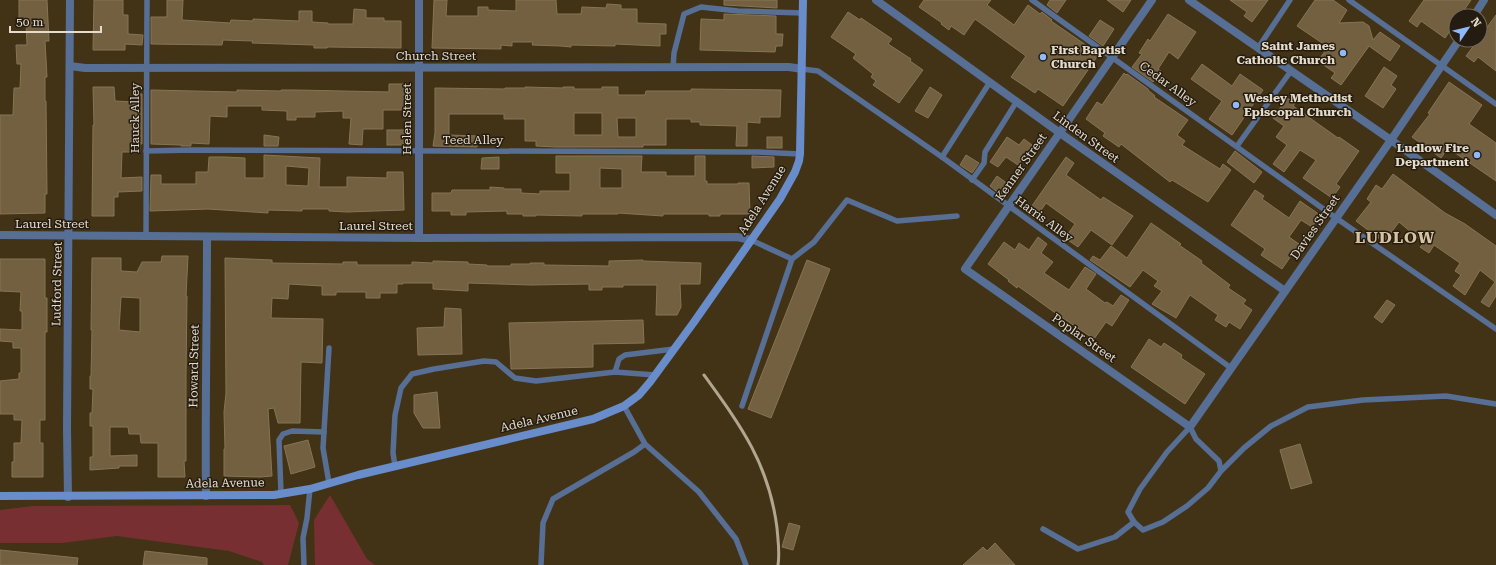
<svg xmlns="http://www.w3.org/2000/svg" width="1496" height="565" font-family="'Roboto Serif',serif">
  <style>
    .green { fill: #782f32 }
    .building { fill: #726041; stroke: #877455; fill-rule: evenodd }
    .lines { fill: none; stroke-linecap: round; stroke-linejoin: round }
    .lane { stroke: #576e95; stroke-width: 5.5 }
    .street { stroke: #576e95; stroke-width: 8 }
    .secondary { stroke: #688dca; stroke-width: 8 }
    .rail { stroke: #b2a691; stroke-width: 3 }
    .poi-dot { fill: #8fb8fd; stroke: #241c10; stroke-width: 1.5 }
    .labels { text-anchor: middle; stroke-width: 3; stroke-linejoin: round; paint-order: stroke }
    .poi-label { font-size: 12px; font-weight: bold; fill: #e6dccb; stroke: #241c10; text-anchor: end }
    .street-label { font-size: 12px; fill: #e6dccb; stroke: #241c10 }
    .district-label { font-size: 16px; font-weight: bold; letter-spacing: 1px; fill: #d7c3a2; stroke: #241c10 }
  </style>
  <rect width="100%" height="100%" fill="#433316"/>
  <g class="green">
    <polygon points="330,495 367,559 375,565 315,565 314,520"/>
    <polygon points="290,505 299,523 288,565 264,565 262,562 229,551 117,536 62,543 0,543 0,510 33,506"/>
  </g>
  <g class="building">
    <polygon points="19,0 47,0 49,41 45,41 47,77 45,77 45,101 46,101 47,194 45,194 45,213 0,214 0,115 13,115 14,88 20,88 21,64 17,64 16,45 27,45 26,22 19,22"/>
    <polygon points="94,0 123,0 123,15 128,15 128,34 143,35 142,45 125,44 125,50 93,50"/>
    <polygon points="167,0 183,0 182,20 230,23 231,20 253,21 253,19 299,21 299,11 312,11 312,22 328,23 328,24 353,24 354,9 366,10 366,18 384,18 384,21 401,21 401,48 328,47 327,48 314,48 314,45 252,43 253,41 223,40 222,45 151,44 151,17 167,17"/>
    <polygon points="434,0 447,0 446,16 478,16 478,7 488,7 488,10 516,11 516,0 556,0 557,14 581,14 582,7 606,8 607,4 621,5 621,9 637,9 637,23 666,24 666,34 660,34 660,46 615,44 615,46 571,45 571,47 561,46 532,45 533,42 512,42 512,46 501,45 501,49 432,48"/>
    <polygon points="724,0 777,0 777,8 724,5"/>
    <polygon points="924,0 991,0 987,5 1014,25 1028,5 1040,14 1042,12 1052,20 1051,21 1099,54 1063,106 1038,89 1035,93 1011,77 1026,56 975,19 964,35 951,26 949,30 941,24 942,23 919,7"/>
    <polygon points="1050,0 1066,0 1057,13 1047,5"/>
    <polygon points="1107,0 1131,0 1123,12"/>
    <polygon points="1230,0 1268,0 1252,22 1244,16 1247,12"/>
    <polygon points="1315,0 1333,0 1347,10 1339,23 1363,22 1369,26 1373,40 1380,32 1400,46 1390,61 1369,46 1341,85 1331,78 1335,73 1318,61 1328,47 1297,26"/>
    <polygon points="1424,0 1471,0 1460,16 1456,16 1456,22 1445,38 1421,21 1417,27 1409,21"/>
    <polygon points="848,12 860,20 861,18 892,39 888,44 911,59 910,61 923,70 899,103 873,85 876,81 871,77 873,74 853,58 856,54 831,37"/>
    <polygon points="724,14 776,16 776,34 783,34 782,46 776,46 775,52 700,50 701,19 724,20"/>
    <polygon points="1168,14 1196,32 1178,59 1169,52 1158,69 1161,71 1153,82 1132,67 1142,54 1139,53 1148,39 1150,41"/>
    <polygon points="1496,15 1496,71 1478,57 1474,62 1466,56 1478,40 1480,40 1480,37"/>
    <polygon points="1100,20 1114,29 1103,46 1089,36"/>
    <polygon points="1202,64 1232,86 1240,74 1263,90 1232,135 1209,119 1222,101 1191,79"/>
    <polygon points="1384,67 1397,76 1391,85 1396,89 1383,108 1365,96"/>
    <polygon points="1124,73 1126,75 1127,74 1148,89 1148,90 1155,96 1154,97 1188,120 1177,135 1185,141 1182,145 1220,169 1223,164 1231,170 1208,202 1172,180 1170,182 1121,144 1119,147 1103,136 1105,133 1086,119 1097,102 1102,105"/>
    <polygon points="1449,82 1482,105 1469,124 1496,143 1496,181 1448,148 1441,158 1412,137 1430,114 1428,113"/>
    <polygon points="389,84 405,84 406,110 383,110 383,129 363,129 362,145 349,144 351,118 343,118 343,111 315,112 315,117 296,117 296,120 287,120 287,111 262,110 262,106 227,106 227,117 210,116 209,144 191,143 191,146 181,146 181,145 151,144 151,90 237,92 237,90 281,91 281,90 296,90 389,92"/>
    <polygon points="93,87 114,87 115,101 134,102 135,93 142,94 142,144 140,144 140,152 122,152 121,178 142,177 142,191 118,192 118,197 114,197 114,216 92,216 93,125 94,125"/>
    <path d="M525 87 563 88V87H574V89H602V87H618V95H645L646 91H691V89L781 90 780 117H760V123L747 122V146H736L737 126 700 125V122H691V119H666V145H643V147H556L536 146V141H525V119H504V114H449V135L478 136 477 147 433 146 435 133V88L505 89V88H525ZM574 113H602V135H574ZM617 118H636V137H618Z"/>
    <polygon points="930,87 942,95 928,118 915,111"/>
    <polygon points="1287,98 1295,103 1293,106 1338,138 1339,137 1359,151 1336,184 1340,187 1332,198 1303,178 1316,160 1300,150 1284,172 1273,164 1287,145 1276,137 1284,126 1273,118"/>
    <rect x="387" y="130" width="17" height="15"/>
    <polygon points="264,135 279,137 278,146 264,146"/>
    <rect x="767" y="137" width="15" height="11"/>
    <polygon points="1007,137 1019,145 1024,139 1032,145 1018,165 1006,157 998,167 990,162"/>
    <polygon points="1235,151 1262,172 1254,183 1227,162"/>
    <path d="M264 155 320 158 319 187H347V177L387 178V172H403L404 210 347 212 329 211V209H302V211L268 210V213L208 209 150 211 151 175H161V184H196V172H208L209 157H225L245 158V178H264ZM286 166 309 168 308 186 286 185Z"/>
    <polygon points="966,155 979,163 972,173 960,165"/>
    <path d="M556 156H642L641 172H666V176H695V156H705V181H707V184H738V183H749L750 214H720V216H709V214H663V216L618 213V214H582V216L536 215V216H523V214H507V211L466 212V215H451V211H432V193H451L452 190H490V187L504 188V189H521V193L540 194V191H570V173H556ZM600 168 622 169V188H600Z"/>
    <polygon points="752,156 774,157 774,167 752,168"/>
    <polygon points="499,157 499,169 481,169 482,158"/>
    <polygon points="1066,157 1074,163 1066,175 1101,200 1103,197 1133,216 1112,245 1091,230 1078,247 1065,238 1075,224 1046,203 1035,219 1027,213"/>
    <polygon points="1393,174 1445,213 1465,224 1496,246 1496,296 1489,307 1481,302 1495,282 1480,270 1465,295 1453,286 1461,275 1455,271 1460,263 1434,245 1429,253 1420,247 1424,243 1399,222 1384,242 1356,221 1371,202 1367,199 1376,185 1382,189"/>
    <polygon points="997,176 1008,184 1001,195 990,186"/>
    <polygon points="1255,190 1264,196 1262,199 1289,218 1300,201 1320,215 1312,227 1301,220 1289,237 1299,244 1282,269 1261,255 1265,249 1231,225"/>
    <polygon points="1151,223 1181,244 1179,245 1202,261 1201,263 1230,285 1228,288 1246,300 1243,304 1252,310 1240,329 1229,322 1226,327 1215,320 1218,315 1190,295 1176,318 1152,304 1162,291 1154,286 1158,281 1143,270 1130,287 1090,260 1093,256 1100,260 1111,246 1127,258"/>
    <polygon points="1038,237 1047,244 1041,253 1053,262 1044,273 1069,290 1085,267 1096,274 1086,289 1105,303 1107,302 1113,306 1121,295 1129,300 1112,326 1106,322 1094,339 1054,312 1018,286 1017,288 1008,281 1009,280 988,264 1004,242 1015,250 1019,243 1029,250"/>
    <path d="M162 256H188L186 296H187L186 374V461H184L185 477H158V443H141L140 434H129L128 427H110V456L137 455V466H119V468L90 470V457H93V426H90V413H92L93 389H90V376H91L92 330H91L92 258H121V271L137 272 142 262H161ZM121 297 140 298V332L119 330Z"/>
    <polygon points="225,258 272,260 272,263 343,264 343,262 357,262 357,265 412,265 412,262 433,263 433,261 468,262 468,264 487,265 487,266 511,266 511,264 530,264 530,263 544,263 544,265 609,266 609,261 643,260 643,261 701,263 700,284 680,284 681,307 677,315 656,315 657,285 623,285 623,287 602,287 602,290 589,290 589,284 531,285 468,283 468,291 433,289 433,283 403,283 403,284 397,284 397,293 380,293 380,298 366,298 366,292 336,292 336,295 322,295 322,286 289,284 288,299 272,298 271,318 323,319 322,363 301,362 300,423 278,423 274,408 268,409 272,476 260,477 224,476 224,449 225,449 224,412 226,393"/>
    <polygon points="0,259 45,259 45,298 47,298 47,332 45,332 45,420 40,420 40,443 43,443 43,477 12,477 12,462 14,462 14,443 21,443 22,420 14,420 14,414 0,414 0,381 19,379 19,373 21,373 21,348 13,348 13,342 0,341 0,329 22,330 22,311 20,311 21,292 0,291"/>
    <polygon points="807,260 830,269 771,418 748,409"/>
    <polygon points="1387,300 1395,305 1382,323 1374,317"/>
    <polygon points="445,308 461,309 462,354 418,355 417,328 444,327"/>
    <polygon points="643,320 644,343 593,344 593,367 511,369 509,323"/>
    <polygon points="1149,339 1161,347 1164,343 1182,355 1181,358 1205,374 1185,404 1131,367"/>
    <polygon points="437,392 440,428 423,428 414,413 414,395"/>
    <polygon points="308,440 315,467 291,474 284,446"/>
    <polygon points="1300,444 1312,483 1291,489 1280,450"/>
    <polygon points="789,523 800,526 793,550 782,547"/>
    <polygon points="995,543 1015,565 963,565 983,547 987,551"/>
    <polygon points="0,550 78,558 77,565 0,565"/>
    <polygon points="145,551 207,558 207,565 143,565"/>
  </g>
  <g class="lines">
    <g class="lane">
      <polyline points="1032,0 1336,218 1496,329"/>
      <polyline points="1349,0 1496,104"/>
      <polyline points="1258,48 1290,0"/>
      <polyline points="673,68 674,53 684,14 701,7 738,11 803,13"/>
      <polyline points="802,69 818,71 942,157 1231,368"/>
      <polyline points="1237,146 1291,71"/>
      <polyline points="146,151 192,150 757,152 800,154"/>
      <polyline points="942,157 990,82"/>
      <polyline points="972,180 984,163 985,152 1017,101"/>
      <polyline points="146,237 147,0"/>
      <polyline points="751,240 792,259"/>
      <polyline points="329,348 323,448 329,483"/>
      <polyline points="615,372 619,359 625,355 674,349"/>
      <polyline points="624,406 645,444 699,492 736,539 746,565"/>
      <polyline points="742,406 792,259 814,242 847,200 897,221 957,216"/>
      <polyline points="395,466 393,453 395,415 401,388 412,374 434,369 484,361 496,362 515,378 536,381 615,372 655,375"/>
      <polyline points="1221,471 1219,461 1196,439 1190,427 1167,452 1140,489 1128,512 1134,522 1143,530 1163,522 1187,506 1208,488 1221,471 1244,448 1271,426 1308,407 1363,400 1446,396 1496,404"/>
      <polyline points="281,493 279,440 283,434 292,431 324,432"/>
      <polyline points="1043,529 1078,549 1115,537 1134,522"/>
      <polyline points="304,565 303,538 307,518 310,489"/>
      <polyline points="541,565 543,523 553,499 634,452 645,444"/>
    </g>
    <g class="street">
      <polyline points="876,0 1060,133 1285,291"/>
      <polyline points="1152,0 965,269 1190,427 1391,140 1459,40"/>
      <polyline points="1189,0 1391,140 1496,215"/>
      <polyline points="1474,16 1484,0"/>
      <polyline points="70,66 85,68 789,67 802,69"/>
      <polyline points="0,235 419,238 737,237 751,240"/>
      <polyline points="419,238 419,0"/>
      <path d="M206 496C205 409 207 323 207 237"/>
      <polyline points="68,497 67,429 70,0"/>
    </g>
    <polyline class="secondary" points="0,496 274,495 310,489 358,475 593,419 624,406 639,395 650,382 694,322 780,199 795,172 799,161 800,154 803,0"/>
    <path class="rail" d="M704 375C741 426 769 464 777 528 778 541 780 552 778 565"/>
  </g>
  <g class="poi-dot">
    <circle cx="1343" cy="53" r="4"/>
    <circle cx="1043" cy="57" r="4"/>
    <circle cx="1236" cy="105" r="4"/>
    <circle cx="1477" cy="155" r="4"/>
  </g>
  <g class="labels">
    <g class="poi-label">
      <text x="1335" y="50">Saint James<tspan x="1335" dy="14">Catholic Church</tspan></text>
      <text x="1051" y="54" text-anchor="start">First Baptist<tspan x="1051" dy="14">Church</tspan></text>
      <text x="1244" y="102" text-anchor="start">Wesley Methodist<tspan x="1244" dy="14">Episcopal Church</tspan></text>
      <text x="1469" y="152">Ludlow Fire<tspan x="1469" dy="14">Department</tspan></text>
    </g>
    <g class="street-label">
      <text x="436" y="60">Church Street</text>
      <text transform="translate(1168 84) rotate(36)" y="4">Cedar Alley</text>
      <text transform="translate(135 118) rotate(-90)" y="4">Hauck Alley</text>
      <text transform="translate(407 119) rotate(-90)" y="4">Helen Street</text>
      <text transform="translate(1086 137) rotate(36)" y="4">Linden Street</text>
      <text x="473" y="144">Teed Alley</text>
      <text transform="translate(1021 167) rotate(-55)" y="4">Kenner Street</text>
      <text transform="translate(762 200) rotate(-58)" y="4">Adela Avenue</text>
      <text transform="translate(1044 219) rotate(36)" y="4">Harris Alley</text>
      <text x="52" y="228">Laurel Street</text>
      <text x="376" y="230">Laurel Street</text>
      <text transform="translate(1315 227) rotate(-55)" y="4">Davies Street</text>
      <text transform="translate(57 284) rotate(-89)" y="4">Ludford Street</text>
      <text transform="translate(1084 338) rotate(35)" y="4">Poplar Street</text>
      <text transform="translate(194 366) rotate(-89)" y="4">Howard Street</text>
      <text transform="translate(539 419) rotate(-13)" y="4">Adela Avenue</text>
      <text transform="translate(225 483) rotate(-1)" y="4">Adela Avenue</text>
    </g>
    <g class="district-label">
      <text x="1395" y="243">LUDLOW</text>
    </g>
  </g>
  <g transform="translate(1468 28) rotate(55)"><circle r="19" fill="#241c10" stroke="#72695b"/>
  <path d="M0-3L7 15L0 10L-7 15Z" fill="#8fb8fd"/>
  <text y="-6" font-size="11" font-weight="bold" text-anchor="middle" fill="#e6dccb">N</text>
  </g>
  <path d="M10 26v6h91v-6" fill="none" stroke="#e6dccb" stroke-width="2"/>
  <text x="16" y="26" font-size="12" fill="#e6dccb" stroke="#241c10" stroke-width="3" paint-order="stroke">50 m</text>
</svg>
